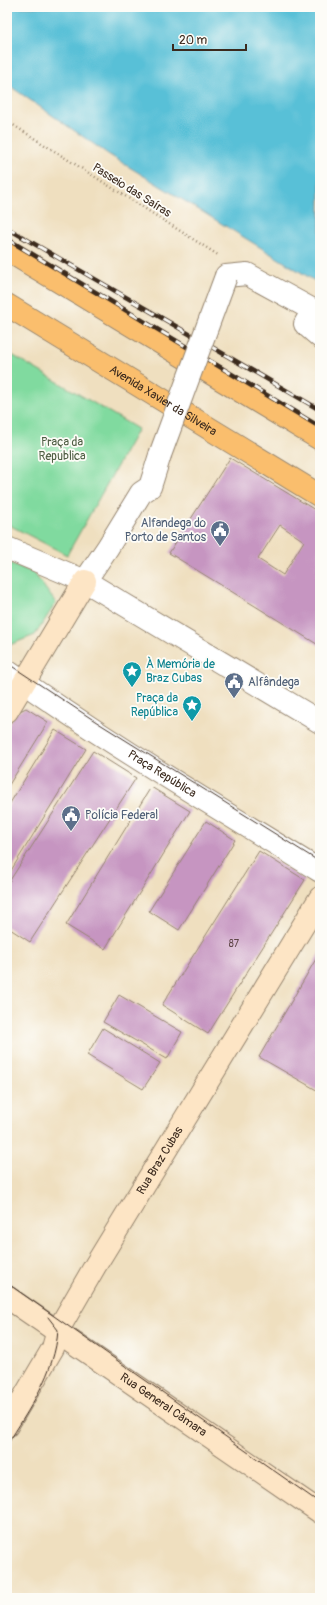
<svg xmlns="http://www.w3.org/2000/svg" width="327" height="1605" font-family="Pangolin,sans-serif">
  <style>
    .green { fill: #80da9f; stroke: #5e825e }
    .water { fill: #59c0d7; stroke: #4a757a }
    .building { fill: #c695c1; fill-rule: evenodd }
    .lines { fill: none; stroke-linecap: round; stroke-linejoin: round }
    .street-casing { stroke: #95846e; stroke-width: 24 }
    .secondary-casing { stroke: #95846e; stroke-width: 24 }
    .primary-casing { stroke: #95846e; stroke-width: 24 }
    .path { stroke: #95846e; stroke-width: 2.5; stroke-dasharray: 1 3; stroke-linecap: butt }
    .street { stroke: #fff; stroke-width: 22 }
    .secondary { stroke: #fde5c5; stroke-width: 22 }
    .primary { stroke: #fabe6d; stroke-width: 22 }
    .tram { stroke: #3b2a1e; stroke-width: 1 }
    .rail-casing { stroke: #3b2a1e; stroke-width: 4.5 }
    .rail { stroke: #fdfcf7; stroke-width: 3; stroke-dasharray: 9; stroke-linecap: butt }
    .street-bridge-casing { stroke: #95846e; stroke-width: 24; stroke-linecap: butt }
    .street-bridge { stroke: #fff; stroke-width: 22 }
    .labels { text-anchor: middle; stroke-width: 3.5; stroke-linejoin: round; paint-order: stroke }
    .number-label { font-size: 10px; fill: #5e4547 }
    .street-label { font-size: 12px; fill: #3b2a1e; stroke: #fdfcf7 }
    .park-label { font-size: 12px; fill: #505f45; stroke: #fdfcf7 }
    .service-label { font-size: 12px; fill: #4e5e75; stroke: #fdfcf7; text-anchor: start }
    .culture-label { font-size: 12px; fill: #0d838f; stroke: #fdfcf7; text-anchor: start }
  </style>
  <rect width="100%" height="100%" fill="#fdfcf7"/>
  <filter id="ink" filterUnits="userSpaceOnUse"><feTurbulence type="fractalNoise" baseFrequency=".025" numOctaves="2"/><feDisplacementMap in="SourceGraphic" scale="8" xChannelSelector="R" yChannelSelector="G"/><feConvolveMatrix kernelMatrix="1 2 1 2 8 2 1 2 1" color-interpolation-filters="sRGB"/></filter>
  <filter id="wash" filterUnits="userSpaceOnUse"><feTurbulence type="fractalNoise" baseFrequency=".012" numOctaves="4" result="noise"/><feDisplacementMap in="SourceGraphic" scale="16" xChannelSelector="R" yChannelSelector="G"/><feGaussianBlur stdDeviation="0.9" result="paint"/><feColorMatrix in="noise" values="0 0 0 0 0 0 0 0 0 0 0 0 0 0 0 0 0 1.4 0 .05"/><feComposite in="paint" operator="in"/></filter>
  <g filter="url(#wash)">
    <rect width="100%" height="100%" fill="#efdfbf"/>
    <g class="green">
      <polygon points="7,352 138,429 67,555 7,524"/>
      <polygon points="7,562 34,573 56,603 35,635 7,646"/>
    </g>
    <polygon class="water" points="7,7 320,7 320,284 108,154 7,84"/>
    <g id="blocks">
      <g class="building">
        <path d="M230 458 320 513V646L169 553ZM280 525 304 541 283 575 258 559Z"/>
        <polygon points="26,708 48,722 7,788 7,728 16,713"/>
        <polygon points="55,730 86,749 7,877 7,808"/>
        <polygon points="93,751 136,778 30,942 7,927 7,885"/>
        <polygon points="151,787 190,811 105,949 66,925"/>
        <polygon points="206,821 235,840 179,930 149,911"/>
        <polygon points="259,851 305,880 208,1034 162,1005"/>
        <polygon points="320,952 320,1092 259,1057"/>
        <polygon points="119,995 182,1032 167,1059 103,1022"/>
        <polygon points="103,1028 160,1063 143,1089 87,1055"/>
      </g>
    </g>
  </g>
  <g filter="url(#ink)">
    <use href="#blocks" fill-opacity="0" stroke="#95846e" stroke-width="1"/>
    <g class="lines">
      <g class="street-casing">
        <g id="street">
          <polyline points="226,276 247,274 313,310 305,324 320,337"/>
          <polyline points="7,548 85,581 320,722"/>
          <polyline points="85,581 108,547 141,493 150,487 160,455"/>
          <path id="s1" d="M7 671C108 743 215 806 320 871"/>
        </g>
      </g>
      <g class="secondary-casing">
        <g id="secondary">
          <polyline points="7,711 85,581"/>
          <path id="s2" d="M7 1297 320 1512"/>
          <path id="s3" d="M7 1426 53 1348 58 1330 95 1266 320 898"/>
        </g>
      </g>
      <g class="primary-casing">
        <g id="primary">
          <polyline points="7,250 320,439"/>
          <path id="s4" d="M7 305 320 496"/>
        </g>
      </g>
      <polyline class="path" points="7,121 218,255"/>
      <use href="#street" class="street"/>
      <use href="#secondary" class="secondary"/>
      <use href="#primary" class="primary"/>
      <g class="tram">
        <polyline points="7,663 95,721 320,862"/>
        <polyline points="7,1283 320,1503"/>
        <path d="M7 1445C29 1409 55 1373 58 1330L48 1317"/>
      </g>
      <g class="rail-casing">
        <g id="rail">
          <polyline points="7,228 320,410"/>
          <polyline points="7,239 320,427"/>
        </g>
      </g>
      <use href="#rail" class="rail"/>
      <g class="street-bridge-casing">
        <polyline id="street-bridge" points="160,455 226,276"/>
      </g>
      <use href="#street-bridge" class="street-bridge"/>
    </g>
  </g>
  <defs>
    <g id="civic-pin" transform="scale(1)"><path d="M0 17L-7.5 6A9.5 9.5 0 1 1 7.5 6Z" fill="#5c6f8a" stroke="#fdfcf7"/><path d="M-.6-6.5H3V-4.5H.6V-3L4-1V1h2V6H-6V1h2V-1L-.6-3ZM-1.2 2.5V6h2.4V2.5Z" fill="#fff"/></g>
    <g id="sight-pin" transform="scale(1)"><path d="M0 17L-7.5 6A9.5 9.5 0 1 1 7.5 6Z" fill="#0f9aa8" stroke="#fdfcf7"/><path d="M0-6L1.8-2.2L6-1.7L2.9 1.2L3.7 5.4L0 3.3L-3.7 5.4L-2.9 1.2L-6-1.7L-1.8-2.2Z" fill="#fff"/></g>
  </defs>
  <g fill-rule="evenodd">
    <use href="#civic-pin" x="220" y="530"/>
    <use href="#sight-pin" x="132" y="671"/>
    <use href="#civic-pin" x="234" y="682"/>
    <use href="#sight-pin" x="192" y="705"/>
    <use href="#civic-pin" x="71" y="815"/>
  </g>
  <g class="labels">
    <g class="number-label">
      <text x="234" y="947">87</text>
    </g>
    <g class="street-label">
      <text transform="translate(132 190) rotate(32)" y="4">Passeio das Saíras</text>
      <text dy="4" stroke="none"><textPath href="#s4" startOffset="183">Avenida Xavier da Silveira</textPath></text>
      <text dy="4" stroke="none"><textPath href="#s1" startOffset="186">Praça República</textPath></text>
      <text dy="4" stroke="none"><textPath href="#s3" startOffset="307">Rua Braz Cubas</textPath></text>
      <text dy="4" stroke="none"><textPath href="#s2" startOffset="190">Rua General Câmara</textPath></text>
    </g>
    <g class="park-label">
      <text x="62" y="446">Praça da<tspan x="62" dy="14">Republica</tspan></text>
    </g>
    <g class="service-label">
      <text x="206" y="527" text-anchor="end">Alfandega do<tspan x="206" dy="14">Porto de Santos</tspan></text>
      <text x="248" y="686">Alfândega</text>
      <text x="85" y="819">Polícia Federal</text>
    </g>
    <g class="culture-label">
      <text x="146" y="668">À Memória de<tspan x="146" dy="14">Braz Cubas</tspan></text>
      <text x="178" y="702" text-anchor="end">Praça da<tspan x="178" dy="14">República</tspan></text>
    </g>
  </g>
  <rect width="327" height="1605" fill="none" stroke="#fdfcf7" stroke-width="24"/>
  <path d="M173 44v6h73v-6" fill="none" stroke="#3b2a1e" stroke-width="2"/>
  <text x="179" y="44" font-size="12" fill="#3b2a1e" stroke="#fdfcf7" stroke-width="3" paint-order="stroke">20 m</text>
</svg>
